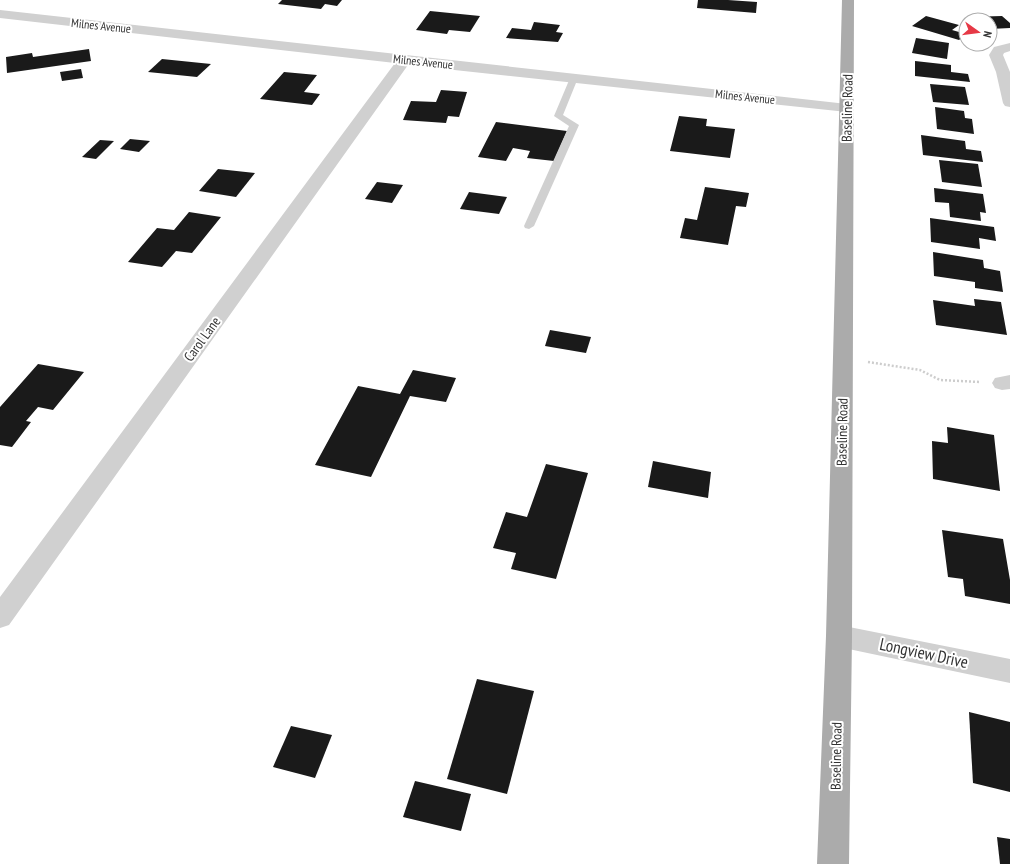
<svg xmlns="http://www.w3.org/2000/svg" width="1010" height="864" font-family="'PT Sans Narrow',sans-serif">
  <style>
    .building { fill: #1a1a1a }
    .lines { fill: none; stroke-linecap: round; stroke-linejoin: round }
    .path { stroke: #cdcdcd; stroke-width: 2.5; stroke-dasharray: 2 2; stroke-linecap: butt }
    .lane { fill: #d0d0d0; fill-rule: evenodd }
    .street { fill: #d0d0d0; fill-rule: evenodd }
    .primary { fill: #ababab; fill-rule: evenodd }
    .labels { text-anchor: middle; stroke-width: 4; stroke-linejoin: round; paint-order: stroke }
    .far-street-label { font-size: 12px; fill: #333; stroke: #fff }
    .street-label { font-size: 14px; fill: #333; stroke: #fff }
    .near-street-label { font-size: 17px; fill: #333; stroke: #fff }
  </style>
  <rect width="100%" height="100%" fill="#fff"/>
  <g class="building">
    <polygon points="282,0 342,0 337,6 325,4 321,9 278,4"/>
    <polygon points="698,0 728,0 757,2 756,13 697,8"/>
    <polygon points="430,11 480,16 470,32 449,30 447,34 416,30"/>
    <polygon points="926,16 959,25 952,30 966,34 959,40 912,26"/>
    <polygon points="1002,16 1010,23 1010,28 990,29 990,20 970,20 967,17"/>
    <polygon points="534,22 560,25 556,32 563,33 558,42 506,38 512,28 531,30"/>
    <polygon points="916,38 949,43 947,59 912,53"/>
    <polygon points="89,49 91,61 7,73 6,57 32,53 33,57"/>
    <polygon points="162,59 211,64 197,77 148,72"/>
    <polygon points="915,61 951,65 951,72 968,74 970,82 915,76"/>
    <polygon points="81,69 83,78 62,81 60,72"/>
    <polygon points="284,72 317,75 304,92 320,94 312,105 260,99"/>
    <polygon points="930,84 965,87 969,105 933,102"/>
    <polygon points="441,90 467,92 459,117 448,116 446,123 403,120 411,101 436,102"/>
    <polygon points="935,107 964,111 965,118 972,119 974,134 937,129"/>
    <polygon points="679,116 707,119 706,126 735,129 730,158 670,151"/>
    <polygon points="496,122 567,131 554,161 527,158 530,151 513,148 506,161 478,157"/>
    <polygon points="921,135 965,141 966,149 981,151 983,162 923,155"/>
    <polygon points="130,139 150,141 139,152 120,149"/>
    <polygon points="100,140 114,141 96,159 82,157"/>
    <polygon points="939,160 978,164 982,187 942,182"/>
    <polygon points="218,169 255,173 236,197 199,191"/>
    <polygon points="377,182 403,185 392,203 365,199"/>
    <polygon points="705,187 749,193 746,207 736,206 728,245 680,238 685,218 697,220"/>
    <polygon points="934,188 983,194 986,213 980,212 981,221 950,217 949,203 935,202"/>
    <polygon points="469,192 507,197 499,214 460,209"/>
    <polygon points="189,212 221,217 192,253 176,251 162,267 128,262 157,228 174,230"/>
    <polygon points="930,218 994,227 996,241 979,238 980,249 931,242"/>
    <polygon points="933,252 983,260 984,268 1000,271 1003,292 975,288 975,282 934,276"/>
    <polygon points="974,299 1001,302 1007,335 936,325 933,300 975,306"/>
    <polygon points="550,330 591,337 586,353 545,346"/>
    <polygon points="38,364 84,372 53,410 38,407 26,421 31,422 12,447 0,445 0,407"/>
    <polygon points="413,370 456,378 446,402 410,396 371,477 315,465 358,386 400,394"/>
    <polygon points="947,427 994,435 1000,491 933,479 932,441 948,443"/>
    <polygon points="653,461 711,472 708,498 648,487"/>
    <polygon points="546,464 588,473 556,579 511,569 516,553 493,548 506,512 527,517"/>
    <polygon points="942,530 1003,539 1010,580 1010,604 965,596 963,579 948,577"/>
    <polygon points="477,679 534,691 507,794 447,779"/>
    <polygon points="969,712 1010,722 1010,792 973,783"/>
    <polygon points="291,726 332,735 315,778 273,767"/>
    <polygon points="415,781 471,794 461,831 403,817"/>
    <polygon points="997,837 1010,839 1010,864 1000,864"/>
  </g>
  <g class="lines">
    <polyline class="path" points="868,362 920,370 940,380 980,382"/>
    <polygon class="lane" points="574,75 578,78 563,115 579,125 534,226 529,229 525,228 524,226 569,126 554,116 570,78"/>
    <g class="street">
      <polygon points="0,10 847,104 852,105 854,108 852,111 847,112 408,65 9,625 0,628 0,597 395,63 0,18"/>
      <polygon points="1010,43 1010,51 1004,53 1003,55 1010,72 1010,107 1005,106 1003,103 996,72 989,55 994,47"/>
      <polygon points="1010,375 1010,389 1002,390 995,388 992,383 995,378"/>
      <polygon points="839,625 1010,659 1010,683 839,647 830,644 826,636 830,628"/>
    </g>
    <polygon class="primary" points="842,0 854,0 852,636 849,864 817,864 826,636"/>
  </g>
  <g class="labels">
    <g class="far-street-label">
      <text transform="translate(101 26) rotate(6)" y="4">Milnes Avenue</text>
      <text transform="translate(423 62) rotate(6)" y="4">Milnes Avenue</text>
      <text transform="translate(745 97) rotate(6)" y="4">Milnes Avenue</text>
    </g>
    <g class="street-label">
      <text transform="translate(847 108) rotate(-89)" y="5">Baseline Road</text>
      <text transform="translate(202 339) rotate(-54)" y="5">Carol Lane</text>
      <text transform="translate(842 432) rotate(-89)" y="5">Baseline Road</text>
      <text transform="translate(836 756) rotate(-89)" y="5">Baseline Road</text>
    </g>
    <g class="near-street-label">
      <text transform="translate(924 653) rotate(12)" y="6">Longview Drive</text>
    </g>
  </g>
  <g transform="translate(978 32) rotate(104)"><circle r="19" fill="#ffffff" stroke="#adadad"/>
  <path d="M0-3L7 15L0 10L-7 15Z" fill="#e63946"/>
  <text y="-6" font-size="11" font-weight="bold" text-anchor="middle" fill="#333333">N</text>
  </g>
</svg>
